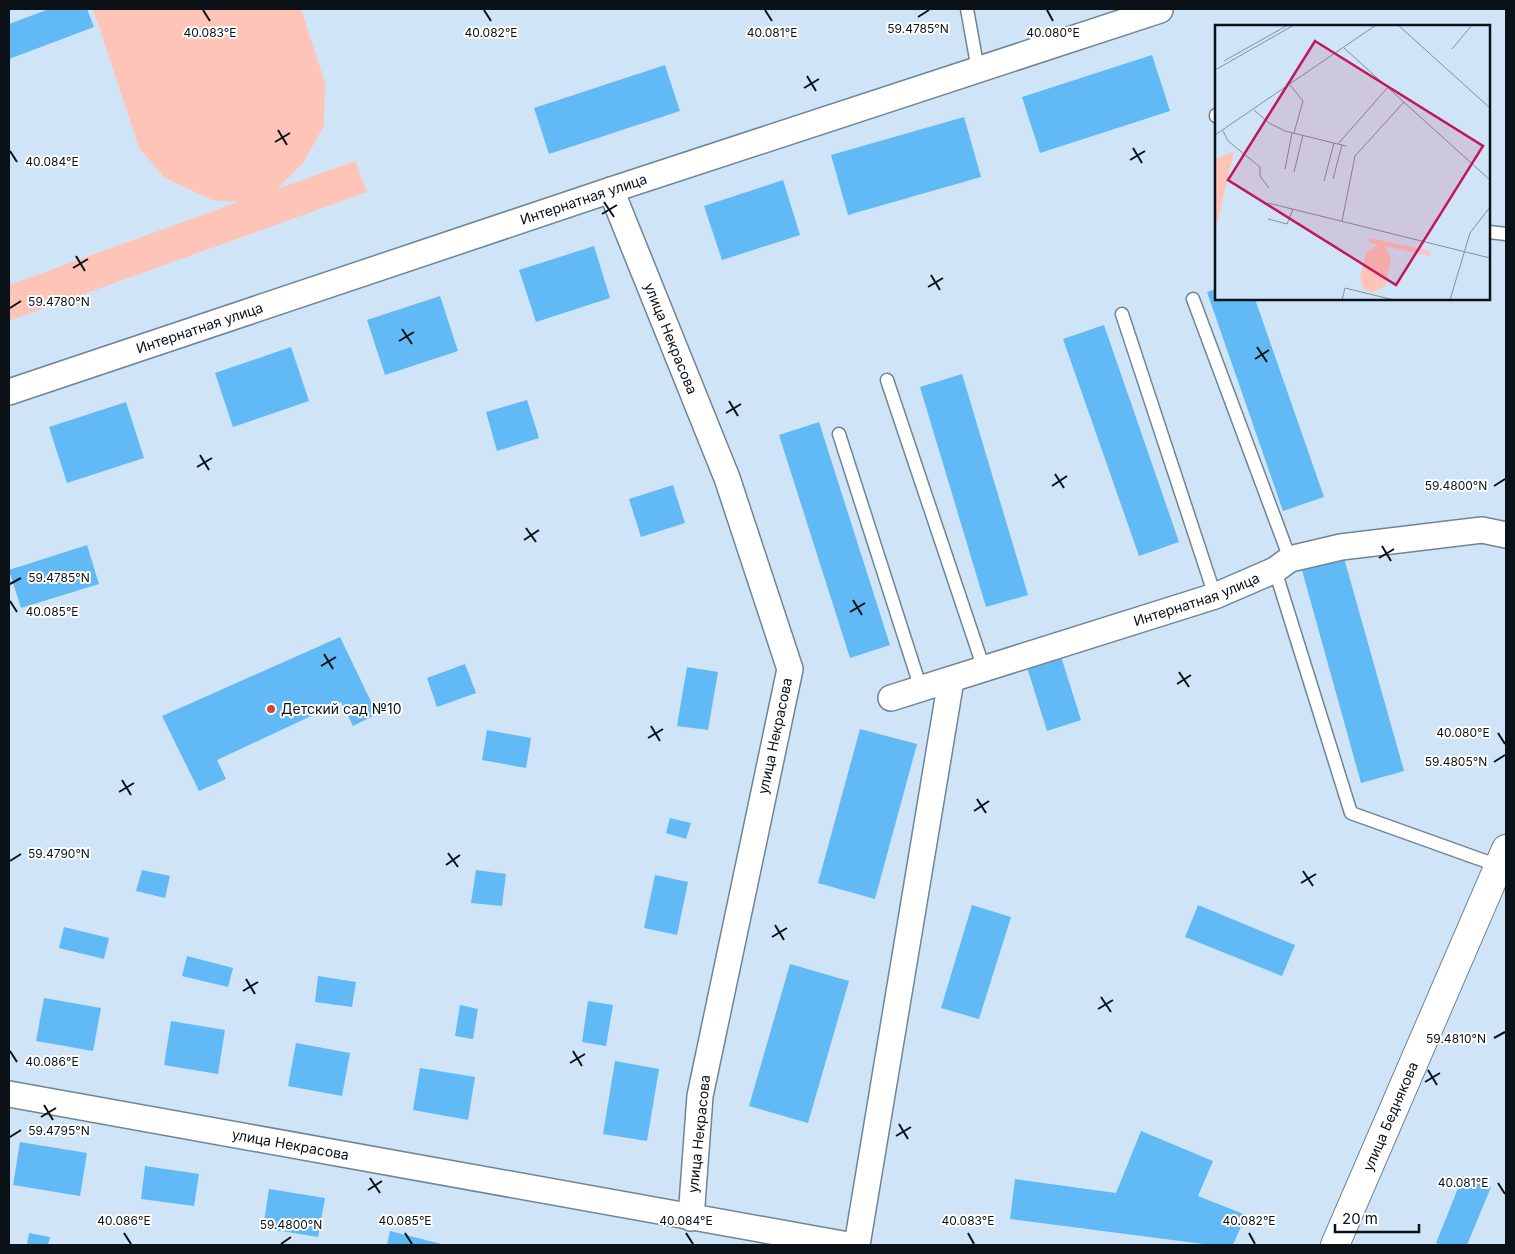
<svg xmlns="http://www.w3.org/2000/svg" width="1515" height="1254" font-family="Inter,sans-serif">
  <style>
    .green { fill: #fec4b7 }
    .building { fill: #61b9f5 }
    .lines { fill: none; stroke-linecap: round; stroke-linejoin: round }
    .service-casing { stroke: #6f8494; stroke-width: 15 }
    .minor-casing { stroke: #6f8494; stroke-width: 28 }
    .tertiary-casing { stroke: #6f8494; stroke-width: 30 }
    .service { stroke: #fff; stroke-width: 12 }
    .minor { stroke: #fff; stroke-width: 25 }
    .tertiary { stroke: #fff; stroke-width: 28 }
    .ticks { fill: none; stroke: #0a1218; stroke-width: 2 }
    .poi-dot { fill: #d3482e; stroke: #fff; stroke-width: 2 }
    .labels { text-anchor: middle; stroke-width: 4; stroke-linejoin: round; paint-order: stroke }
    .street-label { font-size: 14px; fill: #0a1218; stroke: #fff }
    .poi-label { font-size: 14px; fill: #0a1218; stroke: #fff; text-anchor: start }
    .inset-road { fill: none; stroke: #80919e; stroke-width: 1 }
    .view { fill: #c2185b; fill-opacity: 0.15; stroke: #c2185b; stroke-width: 2.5 }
    .inset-edge { fill: none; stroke: #0a1218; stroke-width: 2.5 }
    .ticks-label { font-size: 12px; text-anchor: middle; fill: #0a1218; stroke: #fff; stroke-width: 4; stroke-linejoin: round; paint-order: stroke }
  </style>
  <rect width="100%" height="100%" fill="#cfe5f7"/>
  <polygon class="green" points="93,9 301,9 325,83 324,126 303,163 277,189 355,161 367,192 9,321 9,285 238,202 212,200 165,178 139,148"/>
  <g class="building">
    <polygon points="49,9 87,9 94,27 9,59 9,24"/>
    <polygon points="1152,55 1170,111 1040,153 1022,97"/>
    <polygon points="665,65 680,111 549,154 534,108"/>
    <polygon points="964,117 981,177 848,215 831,155"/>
    <polygon points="783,180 800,235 722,260 704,206"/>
    <polygon points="594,246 610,298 536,322 519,270"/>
    <polygon points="1216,289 1216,299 1255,299 1324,497 1283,511 1207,292"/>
    <polygon points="440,296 458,351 385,375 367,320"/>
    <polygon points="1104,325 1179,542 1139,556 1063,339"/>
    <polygon points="291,347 309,401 233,427 215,373"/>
    <polygon points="962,374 1028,595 986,607 920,387"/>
    <polygon points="527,400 539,438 497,451 486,412"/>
    <polygon points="126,402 144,458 67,483 49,427"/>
    <polygon points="819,422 890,645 850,658 779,435"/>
    <polygon points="673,485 685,523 641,537 629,499"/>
    <polygon points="87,545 99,584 21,608 9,570"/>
    <polygon points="1342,551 1404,771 1361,783 1300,563"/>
    <polygon points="340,637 377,714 353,726 341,702 217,760 226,779 199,791 162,716"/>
    <polygon points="1059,650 1081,720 1047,731 1025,661"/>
    <polygon points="465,664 476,693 437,707 427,678"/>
    <polygon points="687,667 718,672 708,730 677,726"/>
    <polygon points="860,729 917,744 875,899 818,883"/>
    <polygon points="487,730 531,738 526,768 482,760"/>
    <polygon points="670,818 691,823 686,839 666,833"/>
    <polygon points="142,870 170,876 165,898 136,891"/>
    <polygon points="476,870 506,874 502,906 471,903"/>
    <polygon points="655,875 688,882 677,935 644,928"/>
    <polygon points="972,905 1011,917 979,1019 941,1008"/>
    <polygon points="1198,905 1295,945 1282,976 1185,937"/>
    <polygon points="64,927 109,938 104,959 59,948"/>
    <polygon points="187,956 233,968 228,987 182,976"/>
    <polygon points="790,964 849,981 808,1123 749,1106"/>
    <polygon points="318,976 356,982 352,1007 315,1002"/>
    <polygon points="44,998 101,1008 93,1051 36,1041"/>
    <polygon points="588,1001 613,1005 606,1046 582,1042"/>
    <polygon points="460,1005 478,1009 473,1039 455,1036"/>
    <polygon points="171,1021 225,1030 218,1074 164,1065"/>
    <polygon points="296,1043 350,1053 342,1096 288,1086"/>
    <polygon points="615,1061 659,1069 647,1141 603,1134"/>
    <polygon points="420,1068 475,1077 468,1120 413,1110"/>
    <polygon points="1141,1131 1213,1161 1198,1196 1246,1215 1233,1245 1211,1245 1010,1219 1015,1179 1116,1193"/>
    <polygon points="20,1142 87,1153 80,1196 13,1185"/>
    <polygon points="145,1166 199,1174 194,1206 141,1199"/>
    <polygon points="1463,1176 1491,1187 1467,1245 1441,1245 1436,1243"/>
    <polygon points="269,1189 325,1198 318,1237 263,1228"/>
    <polygon points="390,1231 445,1245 387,1245"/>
    <polygon points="29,1233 50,1237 48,1245 27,1245"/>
  </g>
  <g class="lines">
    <g class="service-casing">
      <g id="service">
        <polyline points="967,9 978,70"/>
        <polyline points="1216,115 1216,116"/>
        <polyline points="1489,232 1506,234"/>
        <polyline points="1193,299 1290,559"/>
        <polyline points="1122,314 1215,596"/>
        <polyline points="887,380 984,669"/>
        <polyline points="839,434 921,689"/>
        <polyline points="1275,570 1351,813 1499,866"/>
      </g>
    </g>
    <g class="minor-casing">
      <g id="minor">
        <path id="s1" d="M611 190 727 478 790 669 700 1096 691 1218"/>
        <path id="s2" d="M9 392 611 190 1160 10"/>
        <path id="s3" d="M891 698 1215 596 1275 570 1290 559 1341 547 1482 530 1506 535"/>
        <path id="s4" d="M9 1094 848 1245"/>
        <polyline points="857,1245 951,680"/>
      </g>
    </g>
    <g class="tertiary-casing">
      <g id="tertiary">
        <path id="s5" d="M1335 1245 1506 849"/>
      </g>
    </g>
    <use href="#service" class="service"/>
    <use href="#minor" class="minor"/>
    <use href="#tertiary" class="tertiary"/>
  </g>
  <path class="ticks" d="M203 10 210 21M484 10 491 21M765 10 772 21M1047 10 1053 21M918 17 929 10M807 76 816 91M804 88 819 79M278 130 287 145M275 142 290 133M1133 148 1142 163M10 151 17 162M1130 160 1145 151M604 202 614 217M602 214 617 205M76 256 85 271M73 268 88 259M931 275 940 290M928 287 943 278M10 308 21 301M402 329 412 344M399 341 414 332M1257 347 1267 362M1255 359 1269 350M729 401 738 416M726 413 741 404M200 455 209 470M197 467 212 458M1055 474 1064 488M1052 486 1067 476M1494 486 1505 479M526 528 536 542M524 540 539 530M1382 546 1391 561M1379 558 1394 549M10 584 21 578M853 600 862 615M10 601 17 612M850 612 865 603M324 654 333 669M321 666 336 657M1179 672 1189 687M1177 684 1191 675M651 726 660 741M1498 733 1505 744M648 738 663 729M1494 762 1505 755M122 780 131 795M119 792 134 783M977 799 986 813M974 811 989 801M448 853 458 867M10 861 21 854M446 865 460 855M1303 871 1313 886M1301 883 1316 874M775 925 784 940M772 937 787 928M246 979 255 994M243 991 258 982M1101 997 1111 1012M1098 1009 1113 1000M1494 1038 1505 1032M10 1051 17 1062M573 1051 582 1066M570 1063 585 1054M1428 1070 1437 1085M1425 1082 1440 1073M44 1105 53 1120M41 1117 56 1108M899 1124 908 1139M896 1136 911 1127M10 1137 21 1130M370 1178 380 1193M1498 1183 1505 1194M368 1190 382 1181M124 1233 131 1244M405 1233 412 1244M686 1233 693 1244M968 1233 974 1244M1249 1233 1255 1244M281 1244 291 1237"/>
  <circle class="poi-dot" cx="271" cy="709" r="5"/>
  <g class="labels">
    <g class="street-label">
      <text dy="5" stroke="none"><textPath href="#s2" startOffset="606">Интернатная улица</textPath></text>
      <text dy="5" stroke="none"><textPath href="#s2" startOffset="201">Интернатная улица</textPath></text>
      <text dy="5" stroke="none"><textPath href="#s1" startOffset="160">улица Некрасова</textPath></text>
      <text dy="5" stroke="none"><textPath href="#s3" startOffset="321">Интернатная улица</textPath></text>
      <text transform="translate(775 736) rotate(-78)" y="5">улица Некрасова</text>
      <text dy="5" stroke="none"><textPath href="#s5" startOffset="140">улица Беднякова</textPath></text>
      <text transform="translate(699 1134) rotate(-84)" y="5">улица Некрасова</text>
      <text dy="5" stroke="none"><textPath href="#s4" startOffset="286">улица Некрасова</textPath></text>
    </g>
    <g class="poi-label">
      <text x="281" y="714">Детский сад №10</text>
    </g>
  </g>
  <g transform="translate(1215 25)">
    <rect width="275" height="275" fill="#cfe5f7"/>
    <path d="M19 126 0 208V134ZM154 213 216 226 215 231 170 221 176 234 170 261 157 268 148 263 145 253 151 228 162 220 153 217Z" fill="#fec4b7"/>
    <path class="inset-road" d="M183 0 275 83M129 23 275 155M237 24 257 0M9 36 73 0M0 45 79 0M75 60 88 76 79 108M39 85 54 98 70 106 131 121M8 106 13 116 45 142V151L54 163M0 110 161 0M123 119 173 62M70 144 77 108M79 147 88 110M118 154 127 120M109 156 119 118M53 178 275 233M53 194 72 199 78 184M127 196 140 131 189 77M127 275 130 263 179 275M235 275 255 208 275 182"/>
    <path class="view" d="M100 16 268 121 181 260 13 155Z"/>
    <rect width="275" height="275" class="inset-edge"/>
  </g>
  <g class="ticks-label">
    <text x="918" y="33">59.4785°N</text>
    <text x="210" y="37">40.083°E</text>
    <text x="491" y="37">40.082°E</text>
    <text x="772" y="37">40.081°E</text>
    <text x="1053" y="37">40.080°E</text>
    <text x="52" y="166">40.084°E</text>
    <text x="59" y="306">59.4780°N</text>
    <text x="1456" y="490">59.4800°N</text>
    <text x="59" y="582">59.4785°N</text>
    <text x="52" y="616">40.085°E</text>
    <text x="1463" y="737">40.080°E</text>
    <text x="1456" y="766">59.4805°N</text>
    <text x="59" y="858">59.4790°N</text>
    <text x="1456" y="1043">59.4810°N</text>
    <text x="52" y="1066">40.086°E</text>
    <text x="59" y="1135">59.4795°N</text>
    <text x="1463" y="1187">40.081°E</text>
    <text x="124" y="1225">40.086°E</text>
    <text x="405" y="1225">40.085°E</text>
    <text x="686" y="1225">40.084°E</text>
    <text x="968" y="1225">40.083°E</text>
    <text x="1249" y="1225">40.082°E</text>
    <text x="291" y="1229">59.4800°N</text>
  </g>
  <rect width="1515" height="1254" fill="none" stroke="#0a1218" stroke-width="20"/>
  <path d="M1335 1224v8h84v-8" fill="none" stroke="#0a1218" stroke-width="2.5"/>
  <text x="1342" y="1224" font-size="15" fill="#0a1218" stroke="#ffffff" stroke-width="4" paint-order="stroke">20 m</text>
</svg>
